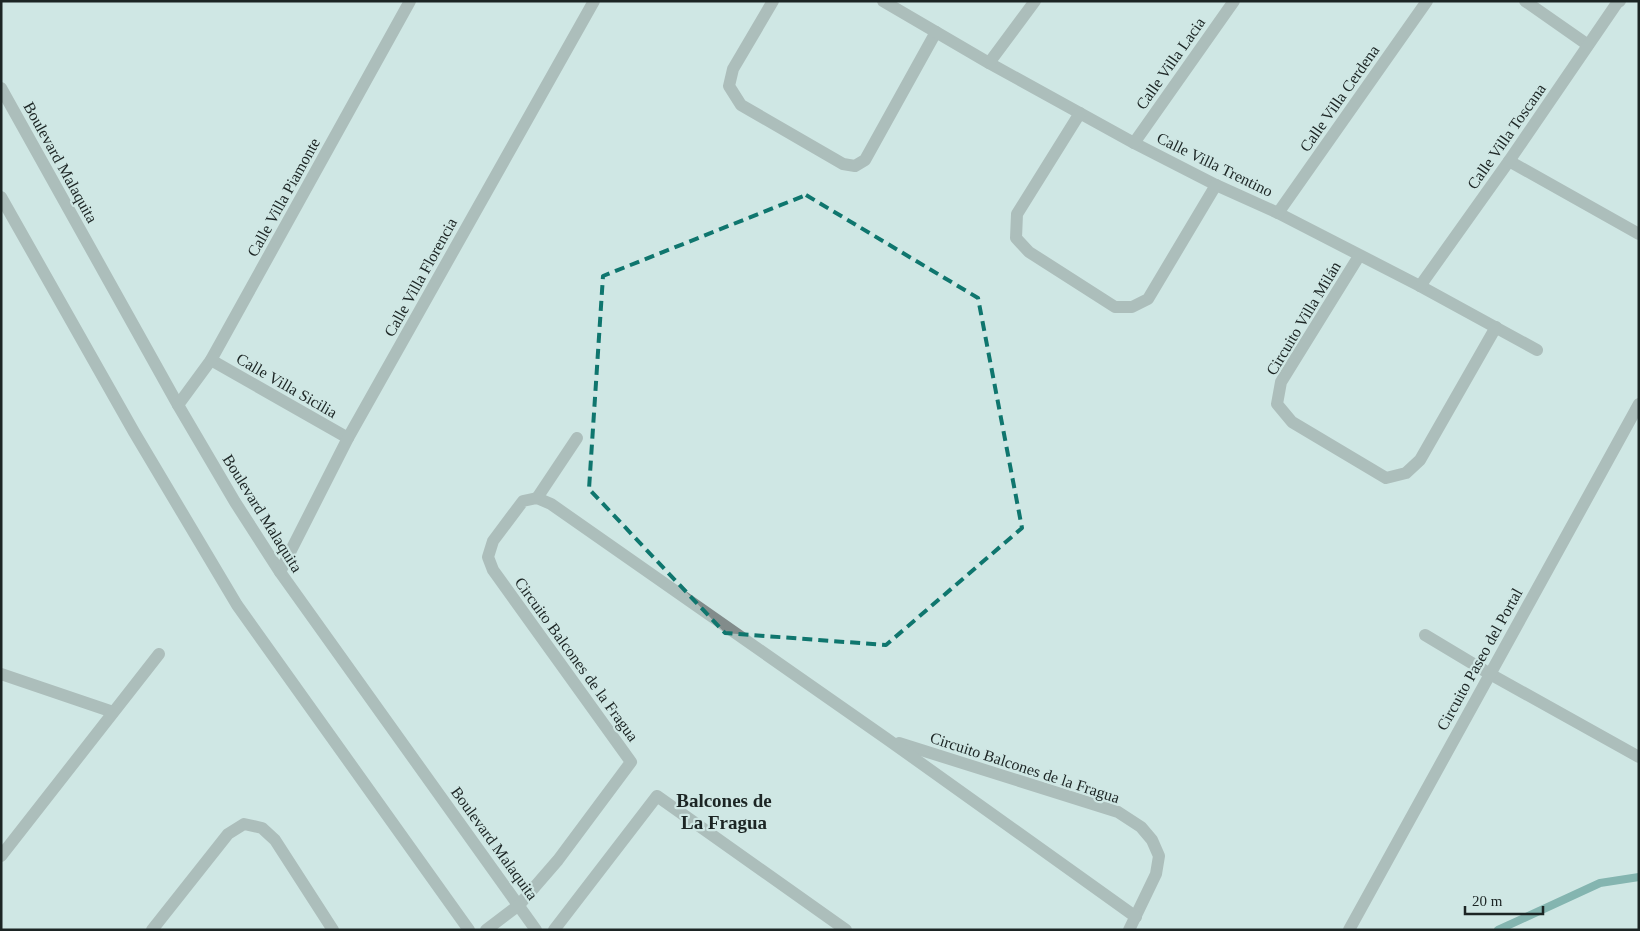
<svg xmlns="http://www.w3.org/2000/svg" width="1640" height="931" font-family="Georgia,serif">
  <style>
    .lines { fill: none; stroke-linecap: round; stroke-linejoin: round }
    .stream { stroke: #287872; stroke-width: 8 }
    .minor { stroke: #828c8b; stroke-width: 12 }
    .marked { fill: none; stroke: #0f766e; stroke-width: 4; stroke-dasharray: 10 6; stroke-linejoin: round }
    .labels { text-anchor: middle; stroke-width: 4.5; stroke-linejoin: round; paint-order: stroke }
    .street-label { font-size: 16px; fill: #1c2524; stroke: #cfe7e4 }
    .quarter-label { font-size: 19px; font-weight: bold; fill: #1c2524; stroke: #cfe7e4 }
  </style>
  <rect width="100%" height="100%" fill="#cfe7e4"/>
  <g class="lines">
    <polyline class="stream" points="1498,930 1600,883 1639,877"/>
    <g class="minor">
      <polyline points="773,1 733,69 729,86 741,105 843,164 855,166 865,160 936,32"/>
      <polyline points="883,1 989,63 1134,143 1216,185 1278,213 1420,286 1537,350"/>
      <polyline points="1525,1 1588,45"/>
      <polyline points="989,63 1035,1"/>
      <polyline points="1,88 178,405 235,502 280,572 536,930"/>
      <polyline points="1080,113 1017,214 1016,238 1029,252 1115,307 1132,307 1148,299 1216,185"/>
      <polyline points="1134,143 1234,1"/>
      <polyline points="1509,161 1639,234"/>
      <polyline points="1,197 134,432 237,605 469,930"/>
      <polyline points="1278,213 1427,1"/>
      <polyline points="1359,256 1281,382 1277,404 1292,422 1386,478 1406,473 1420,460 1496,327"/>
      <polyline points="1420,286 1509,161 1617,3 1620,1"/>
      <polyline points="211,360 348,438"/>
      <polyline points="178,405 211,360 410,1"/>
      <polyline points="537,498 577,438"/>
      <polyline points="280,572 348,438 594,1"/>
      <polyline points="1425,635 1490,674 1639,757"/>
      <polyline points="1,674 113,712"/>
      <polyline points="899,743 1118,812 1141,827 1152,840 1159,856 1156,874 1129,930"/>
      <polyline points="1,856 159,654"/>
      <polyline points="152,930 228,834 244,824 262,828 275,840 333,930"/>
      <polyline points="486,930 519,905 558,860 631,762 493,570 488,557 493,541 523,501 537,498 551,504 887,739 1136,917"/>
      <polyline points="554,930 657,796 846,930"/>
      <polyline points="1349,930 1639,404"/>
    </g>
  </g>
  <path d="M0 0H1640V931H0ZM806 195 978 298 1022 528 886 645 725 633 589 489 603 276Z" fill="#cfe7e4" fill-opacity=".55" fill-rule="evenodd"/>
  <path class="marked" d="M806 195 978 298 1022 528 886 645 725 633 589 489 603 276Z"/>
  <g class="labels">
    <g class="street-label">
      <text transform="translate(1170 63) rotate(-55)" y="6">Calle Villa Lacia</text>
      <text transform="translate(1339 98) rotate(-55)" y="6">Calle Villa Cerdena</text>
      <text transform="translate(1506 136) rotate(-55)" y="6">Calle Villa Toscana</text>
      <text transform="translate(61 162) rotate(61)" y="6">Boulevard Malaquita</text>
      <text transform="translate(1215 164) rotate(26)" y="6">Calle Villa Trentino</text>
      <text transform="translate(283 197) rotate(-61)" y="6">Calle Villa Piamonte</text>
      <text transform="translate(420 277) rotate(-61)" y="6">Calle Villa Florencia</text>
      <text transform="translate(1303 318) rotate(-59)" y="6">Circuito Villa Milán</text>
      <text transform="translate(287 385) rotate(30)" y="6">Calle Villa Sicilia</text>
      <text transform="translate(263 513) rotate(58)" y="6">Boulevard Malaquita</text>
      <text transform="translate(577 659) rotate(54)" y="6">Circuito Balcones de la Fragua</text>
      <text transform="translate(1479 659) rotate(-61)" y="6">Circuito Paseo del Portal</text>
      <text transform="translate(1025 767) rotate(18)" y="6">Circuito Balcones de la Fragua</text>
      <text transform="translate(495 843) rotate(54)" y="6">Boulevard Malaquita</text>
    </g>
    <g class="quarter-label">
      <text x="724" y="807">Balcones de<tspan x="724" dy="22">La Fragua</tspan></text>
    </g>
  </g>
  <rect width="1640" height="931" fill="none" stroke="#1c2524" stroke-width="5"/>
  <path d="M1465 906v8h78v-8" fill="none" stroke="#1c2524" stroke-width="2.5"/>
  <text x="1472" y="906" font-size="15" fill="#1c2524" stroke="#cfe7e4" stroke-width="4" paint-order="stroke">20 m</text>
</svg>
